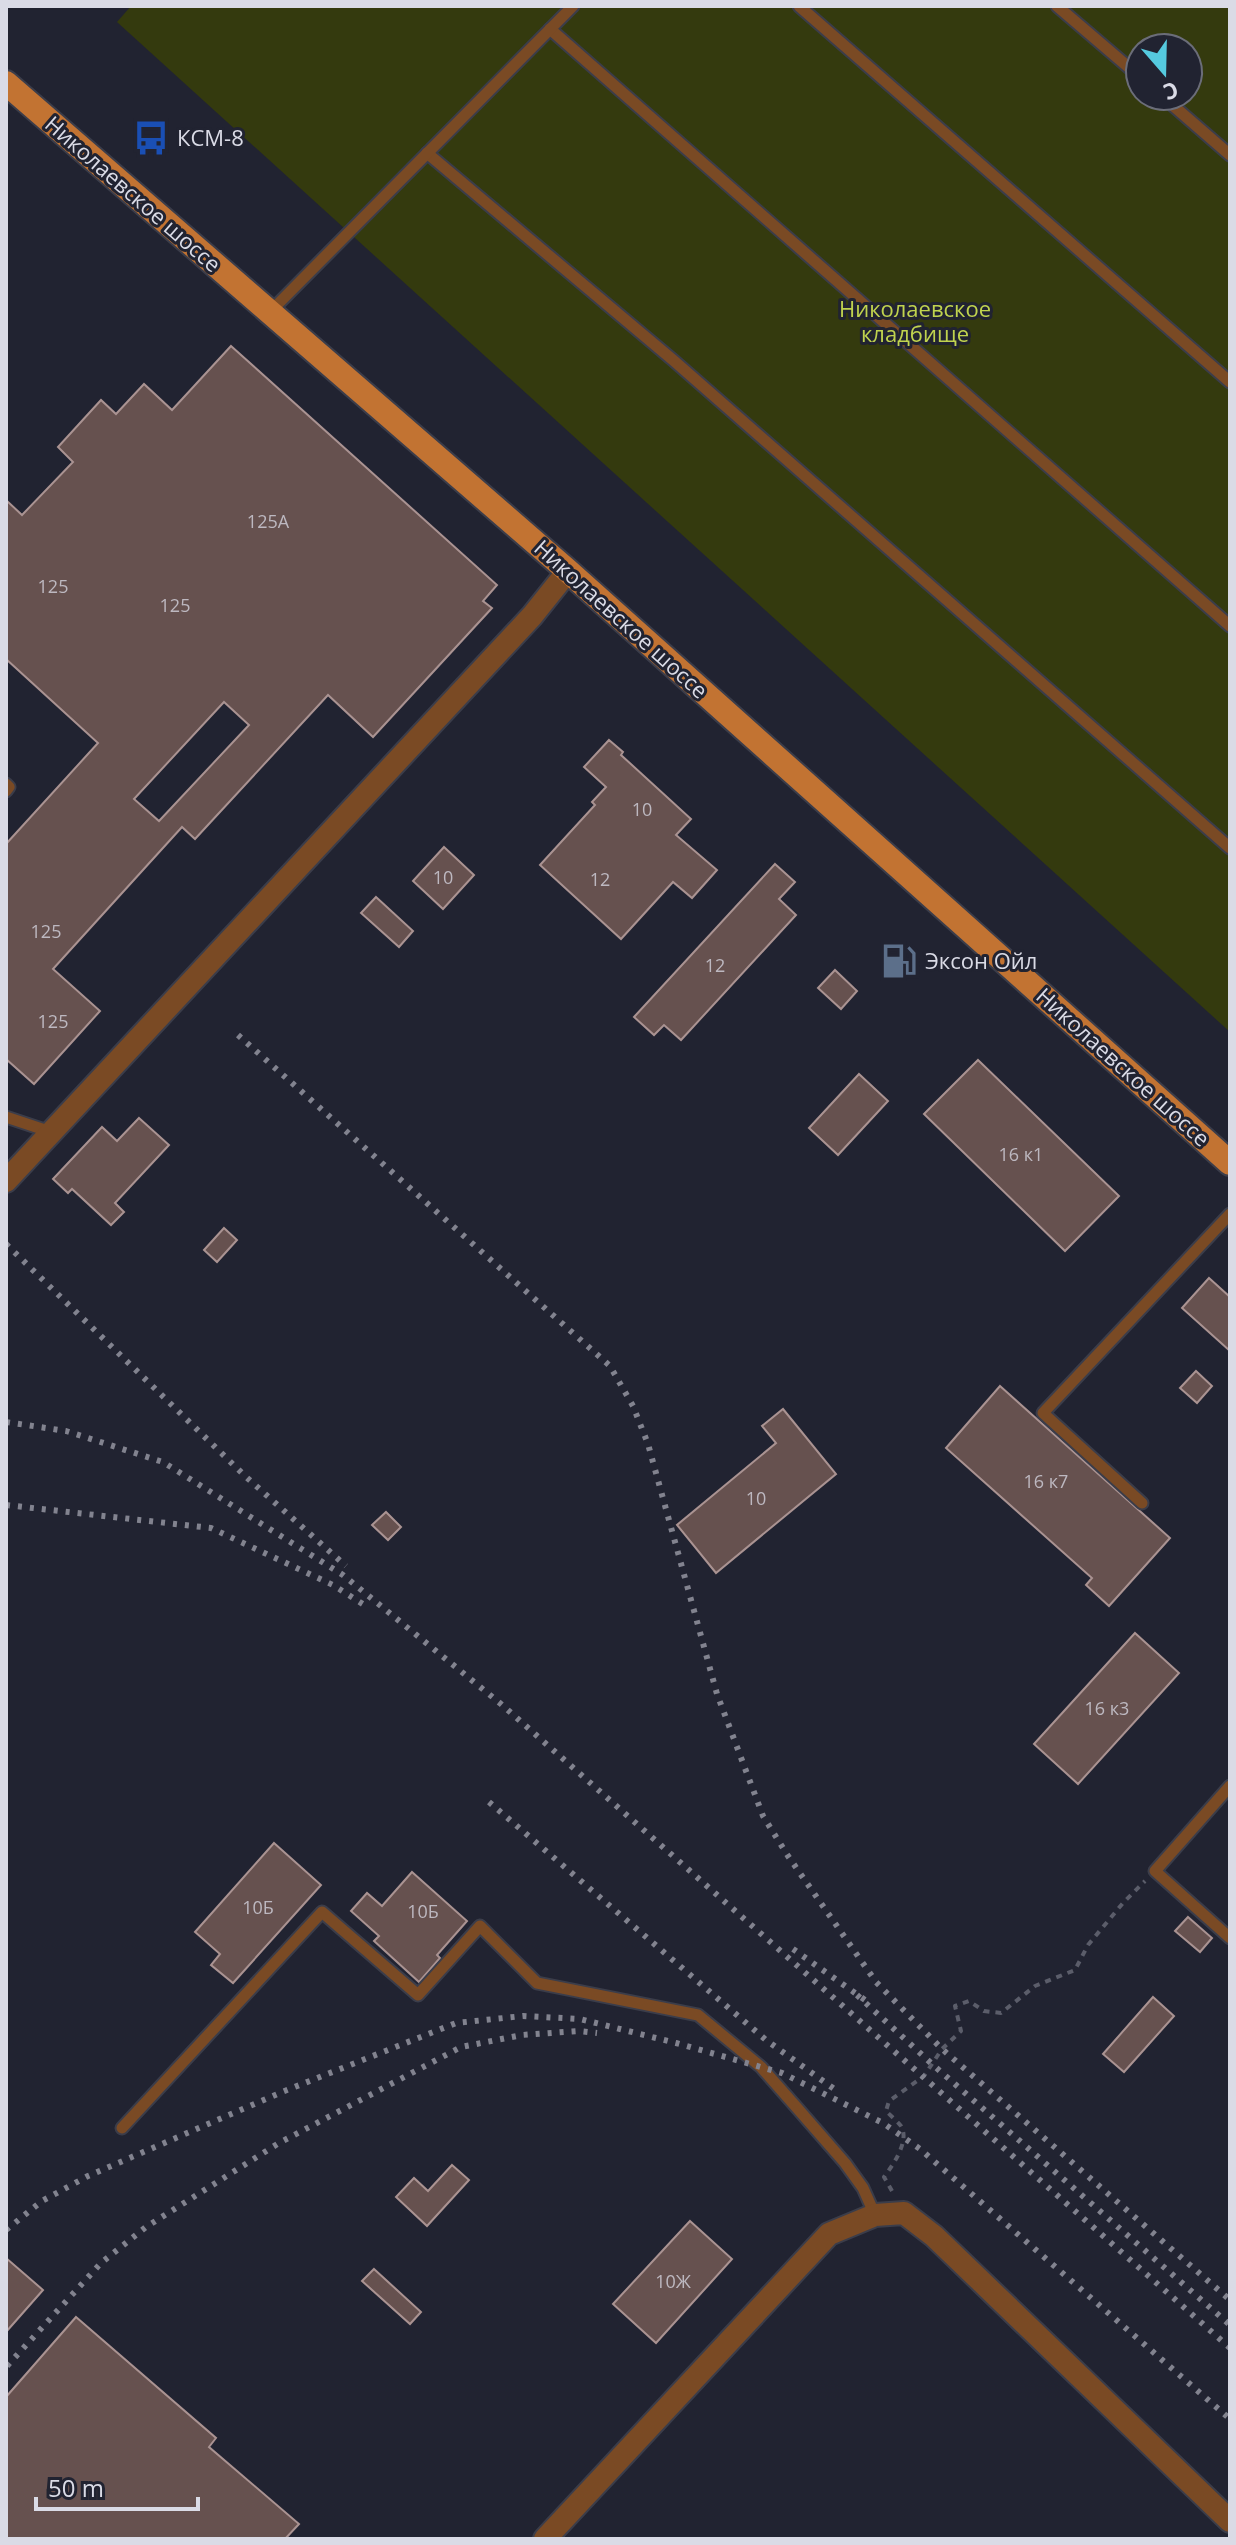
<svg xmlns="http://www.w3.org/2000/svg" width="1236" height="2545" font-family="'Open Sans',sans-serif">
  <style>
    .green { fill: #343a0e; fill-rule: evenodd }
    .building { fill: #66514f; stroke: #aa9392; stroke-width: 2; fill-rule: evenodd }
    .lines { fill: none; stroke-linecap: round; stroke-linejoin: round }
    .lane-casing { stroke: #3b3d4a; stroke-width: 15 }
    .street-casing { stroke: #3b3d4a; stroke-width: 26 }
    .primary-casing { stroke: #3b3d4a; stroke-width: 28 }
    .path { stroke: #5b5d6a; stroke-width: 4; stroke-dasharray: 6 6; stroke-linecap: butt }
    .lane { stroke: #7a4a24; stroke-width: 11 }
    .street { stroke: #7a4a24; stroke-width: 22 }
    .primary { stroke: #c27332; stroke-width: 24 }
    .rail { stroke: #82838f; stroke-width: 6; stroke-dasharray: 4 8; stroke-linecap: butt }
    .labels { text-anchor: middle; stroke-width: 6; stroke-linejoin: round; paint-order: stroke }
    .number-label { font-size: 18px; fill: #bdb8c0 }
    .poi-label { font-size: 22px; fill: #dadbe6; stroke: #212331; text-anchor: start }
    .street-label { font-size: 22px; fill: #dadbe6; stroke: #212331 }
    .park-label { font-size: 22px; fill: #c0d34e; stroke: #212331 }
  </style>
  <rect width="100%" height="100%" fill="#212331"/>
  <path class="green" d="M131 6H1230V1032L117 22ZM1140 48H1188V96H1140Z"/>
  <g class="building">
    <path d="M231 346 497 585 483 601 492 608 373 737 328 695 195 839 182 827 53 969 100 1011 34 1084 6 1059V844L98 743 6 659V500L22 515 73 462 58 447 101 400 116 414 144 384 172 410ZM224 702 249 725 159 821 134 799Z"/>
    <polygon points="609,740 623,752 621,755 691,819 676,835 717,870 692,898 673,882 621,939 540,865 595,805 592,802 606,787 584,767"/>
    <polygon points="444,847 474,875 443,909 413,881"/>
    <polygon points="775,864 795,882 779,899 796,915 681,1040 664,1025 654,1035 634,1017"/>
    <polygon points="376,897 413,931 399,947 361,913"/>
    <polygon points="835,970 857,991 841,1009 818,988"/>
    <polygon points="978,1060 1119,1196 1065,1251 924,1114"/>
    <polygon points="859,1074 888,1101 838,1155 809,1128"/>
    <polygon points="139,1118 169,1145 115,1203 124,1212 111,1225 72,1189 68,1193 53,1179 102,1127 117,1141"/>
    <polygon points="224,1228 237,1240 217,1262 204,1250"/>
    <polygon points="1209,1278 1230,1297 1230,1351 1182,1308"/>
    <polygon points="1196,1371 1212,1386 1197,1403 1180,1388"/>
    <polygon points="1000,1386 1170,1538 1109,1606 1086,1585 1092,1578 946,1448"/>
    <polygon points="783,1409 836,1474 716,1573 677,1525 776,1443 762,1426"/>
    <polygon points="386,1512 401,1527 388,1540 372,1525"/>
    <polygon points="1135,1633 1179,1673 1078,1784 1034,1744"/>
    <polygon points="274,1843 321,1885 233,1983 211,1965 220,1954 195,1932"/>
    <polygon points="412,1872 467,1921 437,1955 440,1958 419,1982 374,1941 379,1936 351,1911 367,1893 382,1906"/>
    <polygon points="1188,1917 1212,1938 1200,1952 1175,1931"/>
    <polygon points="1153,1997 1174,2016 1124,2072 1103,2054"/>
    <polygon points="452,2165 469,2180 427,2226 396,2197 414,2178 428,2191"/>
    <polygon points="690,2221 732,2259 656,2343 613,2304"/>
    <polygon points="6,2258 43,2290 6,2332"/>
    <polygon points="374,2269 421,2312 410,2324 362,2281"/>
    <polygon points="76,2317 216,2438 209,2447 299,2524 285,2539 6,2539 6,2397"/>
  </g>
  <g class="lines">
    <g class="lane-casing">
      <g id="lane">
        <polyline points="799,6 1230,382"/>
        <polyline points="1057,6 1140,77"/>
        <polyline points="550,29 1230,626"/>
        <polyline points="1162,96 1230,155"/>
        <polyline points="427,153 673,360 1230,848"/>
        <polyline points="270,312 573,6"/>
        <polyline points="6,784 9,787 6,791"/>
        <polyline points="6,1117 51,1132"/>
        <polyline points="1142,1503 1043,1413 1230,1214"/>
        <polyline points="1230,1786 1155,1871 1230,1938"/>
        <polyline points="122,2128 322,1912 418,1995 480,1926 537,1983 698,2015 761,2067 798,2109 845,2163 863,2188 875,2215"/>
      </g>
    </g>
    <g class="street-casing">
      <g id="street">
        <polyline points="6,1181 532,616 568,571"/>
        <polyline points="545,2539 829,2234 875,2215 904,2213 934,2236 1230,2521"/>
      </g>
    </g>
    <g class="primary-casing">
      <polyline id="primary" points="6,83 568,571 1230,1163"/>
    </g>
    <path class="path" d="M892 2191 884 2177C893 2165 910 2141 901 2126 897 2121 890 2115 886 2111L889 2101 924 2076 942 2049 961 2031 955 2006 969 2001 984 2011 1001 2013 1035 1986 1075 1970 1088 1945 1123 1903 1145 1881"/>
    <use href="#lane" class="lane"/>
    <use href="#street" class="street"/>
    <use href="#primary" class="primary"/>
    <g class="rail">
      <polyline points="238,1035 610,1366 633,1406 648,1444 717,1694 763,1816 788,1856 876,1982 942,2049 1230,2300"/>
      <polyline points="6,1244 245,1476 346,1566"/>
      <polyline points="6,1422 66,1431 163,1462 343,1575 501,1704 1230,2348"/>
      <polyline points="6,1505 211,1528 333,1585 369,1608"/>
      <polyline points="489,1802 766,2040 837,2091"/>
      <polyline points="793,1949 865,2000"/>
      <polyline points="857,1995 932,2064 1230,2325"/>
      <polyline points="6,2230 42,2201 88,2176 282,2092 456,2023 523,2016 580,2019 676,2043 782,2073 883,2123 920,2149 1230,2419"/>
      <polyline points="7,2366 101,2263 146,2227 279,2143 461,2047 522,2035 579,2031 597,2033"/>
    </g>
  </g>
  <defs>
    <g id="bus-bare" transform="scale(2.76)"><path d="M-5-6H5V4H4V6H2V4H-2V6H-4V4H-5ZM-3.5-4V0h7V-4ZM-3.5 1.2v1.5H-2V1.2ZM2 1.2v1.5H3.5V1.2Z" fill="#1a4fb4" stroke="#212331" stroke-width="2.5" paint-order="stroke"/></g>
    <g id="fuel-bare" transform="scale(2.76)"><path d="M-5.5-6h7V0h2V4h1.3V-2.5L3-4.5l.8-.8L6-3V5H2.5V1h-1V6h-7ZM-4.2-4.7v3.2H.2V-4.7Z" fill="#5c6f8a" stroke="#212331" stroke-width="2.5" paint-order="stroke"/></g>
  </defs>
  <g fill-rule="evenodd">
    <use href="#bus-bare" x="151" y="138"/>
    <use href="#fuel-bare" x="899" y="961"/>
  </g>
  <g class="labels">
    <g class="number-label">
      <text x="268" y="528">125А</text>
      <text x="53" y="593">125</text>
      <text x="175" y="612">125</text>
      <text x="642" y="816">10</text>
      <text x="443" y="884">10</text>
      <text x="600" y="886">12</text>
      <text x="46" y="938">125</text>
      <text x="715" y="972">12</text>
      <text x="53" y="1028">125</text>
      <text x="1021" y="1161">16 к1</text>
      <text x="1046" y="1488">16 к7</text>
      <text x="756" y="1505">10</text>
      <text x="1107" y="1715">16 к3</text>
      <text x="258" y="1914">10Б</text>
      <text x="423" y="1918">10Б</text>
      <text x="673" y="2288">10Ж</text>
    </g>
    <g class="poi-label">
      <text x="177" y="146">КСМ-8</text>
      <text x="925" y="969">Эксон Ойл</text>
    </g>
    <g class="street-label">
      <text transform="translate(133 194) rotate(41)" y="8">Николаевское шоссе</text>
      <text transform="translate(621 619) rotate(42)" y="8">Николаевское шоссе</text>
      <text transform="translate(1123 1067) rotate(42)" y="8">Николаевское шоссе</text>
    </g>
    <g class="park-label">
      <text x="915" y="317">Николаевское<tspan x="915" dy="25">кладбище</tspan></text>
    </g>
  </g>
  <rect width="1236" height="2545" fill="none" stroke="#dadbe6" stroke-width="16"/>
  <g transform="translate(1164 72) rotate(160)"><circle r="38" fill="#212331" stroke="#6b6d79" stroke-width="2"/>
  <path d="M0-6L14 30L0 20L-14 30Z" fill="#55cadf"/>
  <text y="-12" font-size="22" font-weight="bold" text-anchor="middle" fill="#dadbe6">С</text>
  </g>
  <path d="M36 2497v12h162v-12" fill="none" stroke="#dadbe6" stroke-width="4"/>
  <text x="48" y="2497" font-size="24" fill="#dadbe6" stroke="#212331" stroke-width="6" paint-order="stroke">50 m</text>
</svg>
